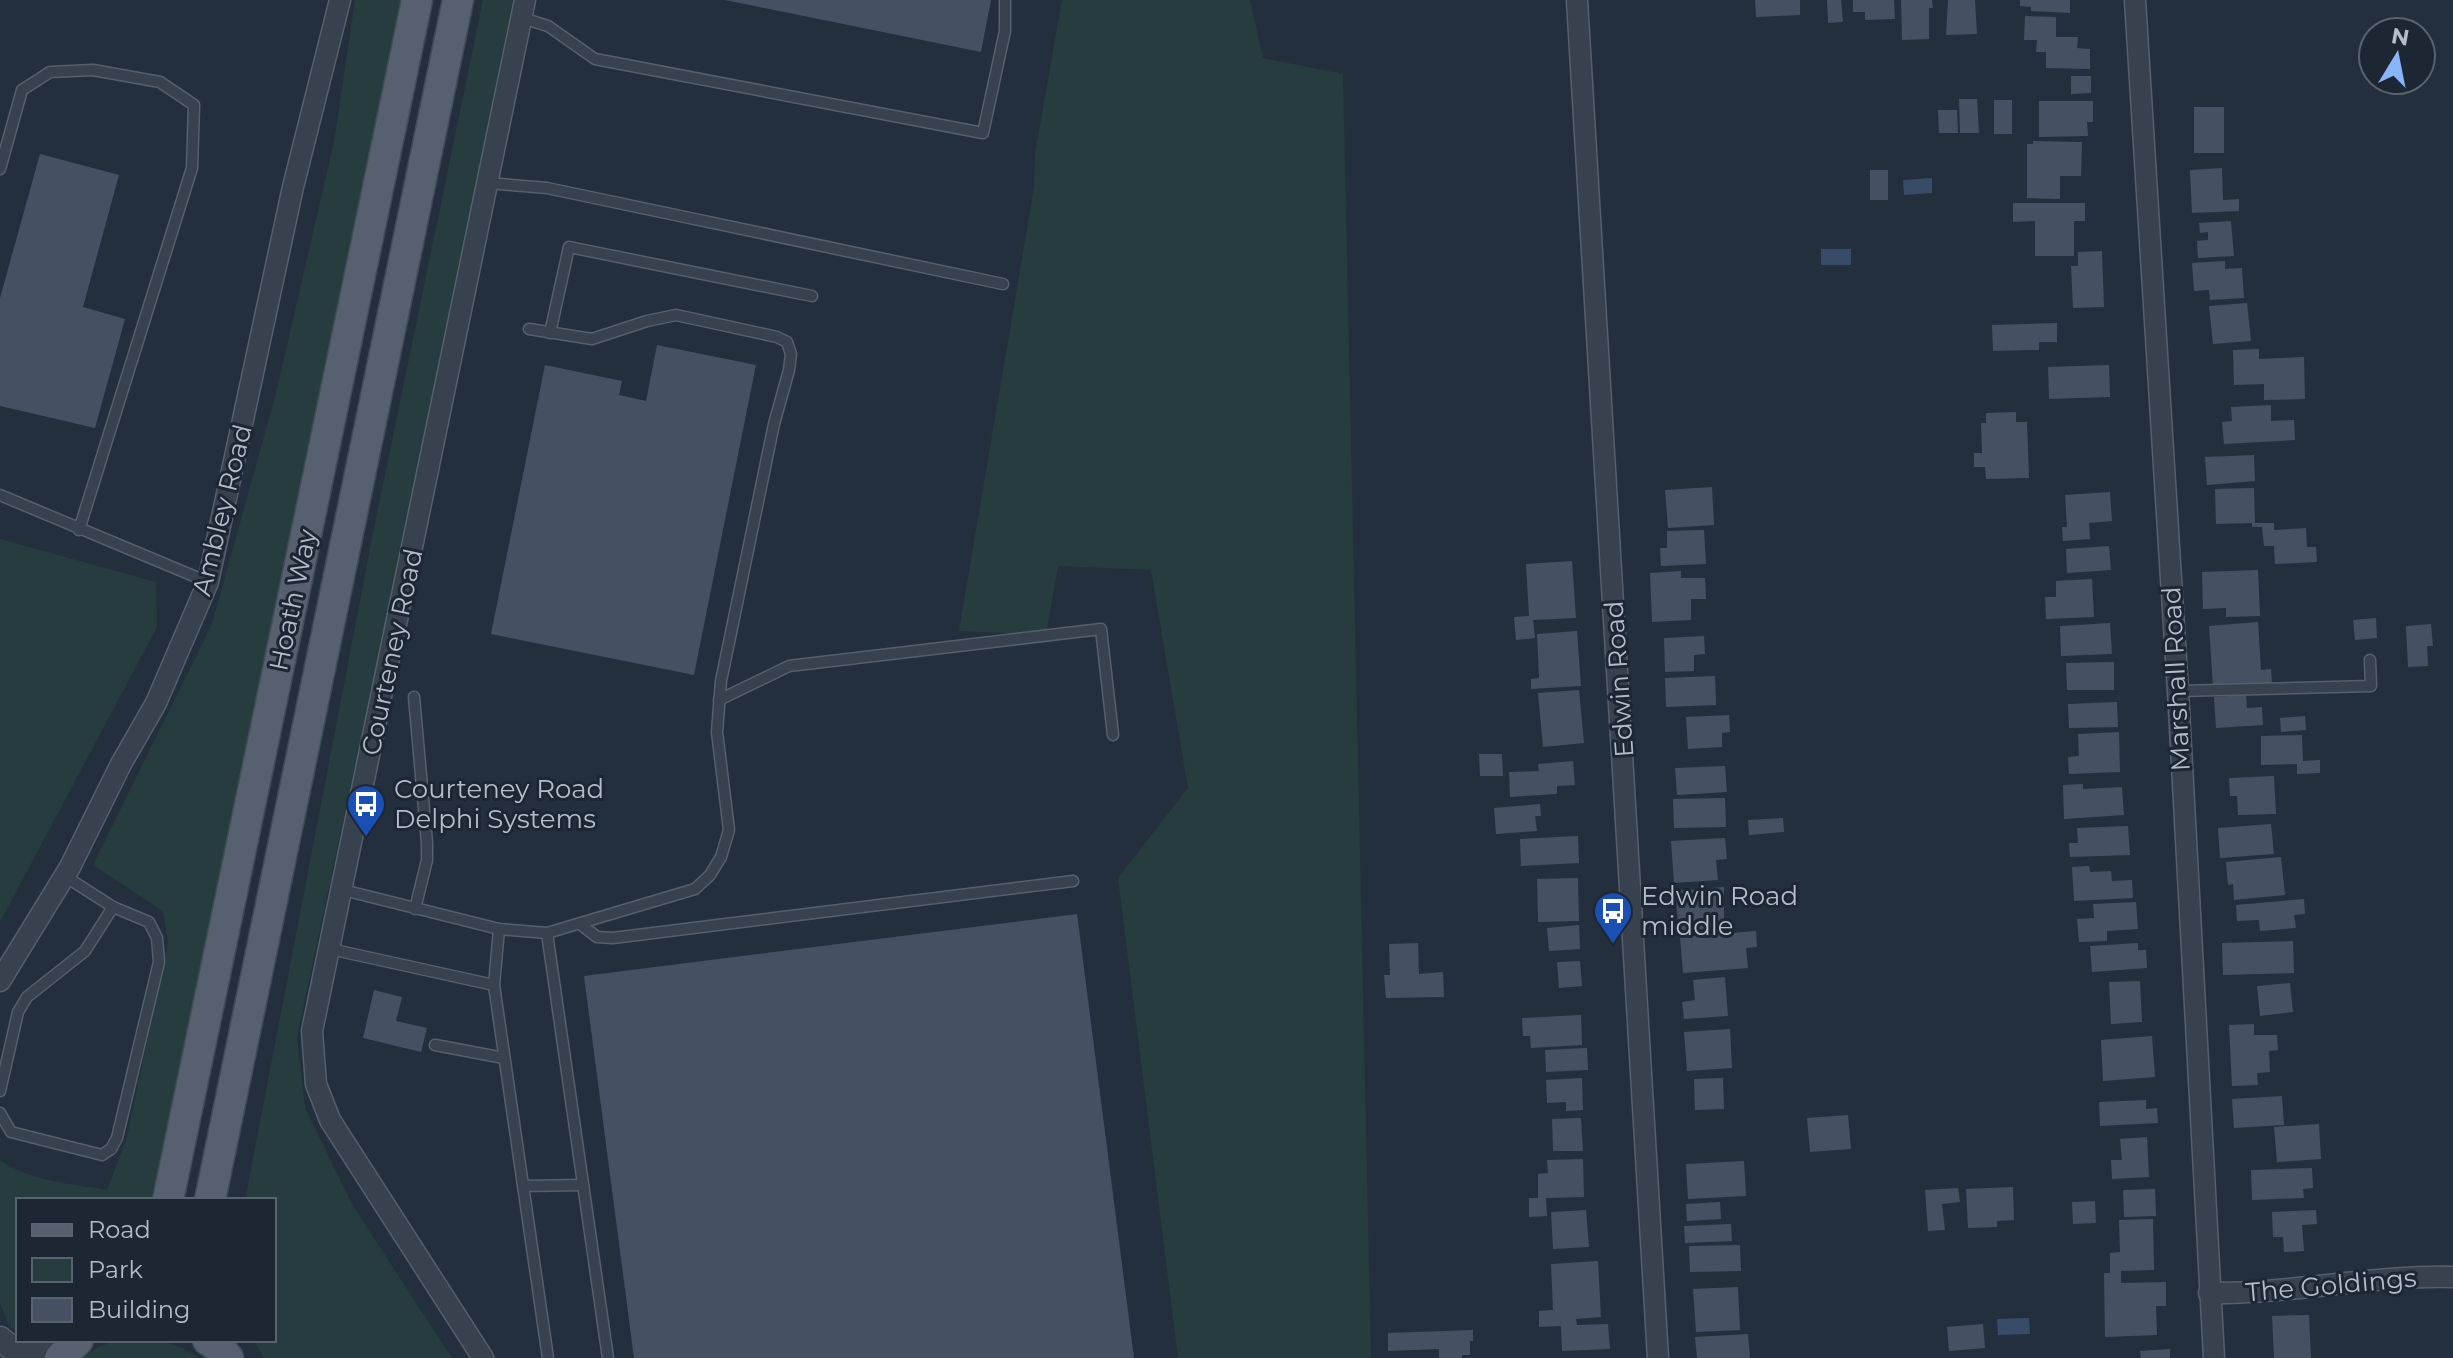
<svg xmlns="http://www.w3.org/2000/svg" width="2453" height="1358" font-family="Montserrat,sans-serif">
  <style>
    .green { fill: #263c3f }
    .water { fill: #394c67 }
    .building { fill: #455162 }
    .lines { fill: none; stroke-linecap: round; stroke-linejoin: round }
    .service-casing { stroke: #565f6c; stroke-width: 13 }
    .minor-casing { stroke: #565f6c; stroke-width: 23 }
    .tertiary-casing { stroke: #565f6c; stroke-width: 27 }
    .primary-casing { stroke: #414a57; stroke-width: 33 }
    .service { stroke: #38414e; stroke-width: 10 }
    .minor { stroke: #38414e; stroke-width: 20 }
    .tertiary { stroke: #38414e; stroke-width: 24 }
    .primary { stroke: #56606e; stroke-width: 30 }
    .labels { text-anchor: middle; stroke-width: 6; stroke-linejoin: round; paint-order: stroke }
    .street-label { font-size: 26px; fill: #b4bcc9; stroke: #1d2633 }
    .poi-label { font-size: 26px; fill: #b4bcc9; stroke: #1d2633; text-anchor: start }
  </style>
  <rect width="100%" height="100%" fill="#242f3e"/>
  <g class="green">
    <path d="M355 0H403L155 1196 153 1200H18V1332L10 1327 0 1303V1160C28 1181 73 1184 107 1190L127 1137 168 943 163 911 93 865 212 624 276 393 334 142Z"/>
    <polygon points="483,0 513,0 411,504 297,1037 305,1108 353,1206 452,1358 264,1358 253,1340 274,1340 274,1200 245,1200 374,528"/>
    <polygon points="1062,0 1250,0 1263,58 1343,74 1371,1358 1178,1358 1118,878 1188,788 1151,570 1058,566 1046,635 959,631 1034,187 1035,153"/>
    <polygon points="0,539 156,582 157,627 0,922"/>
    <path d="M118 1340C152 1340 170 1338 199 1358H83L98 1347Z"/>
  </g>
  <g class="water">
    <polygon points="1932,178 1932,193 1904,195 1903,180"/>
    <rect x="1821" y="249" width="30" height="16"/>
    <polygon points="2029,1318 2030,1334 1998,1335 1997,1319"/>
  </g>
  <g class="building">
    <polygon points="725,0 991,0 981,52"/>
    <polygon points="1755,0 1800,0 1800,15 1756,17"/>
    <polygon points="1827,0 1841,0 1843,22 1828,23"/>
    <polygon points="1853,0 1894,0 1895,19 1865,20 1865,12 1853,12"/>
    <polygon points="1901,0 1932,0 1933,8 1929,8 1929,39 1902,40"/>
    <polygon points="1948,0 1975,0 1977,34 1946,35"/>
    <polygon points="2020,0 2070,0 2070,13 2031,11 2031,7 2020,6"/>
    <polygon points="2025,16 2056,17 2056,37 2078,37 2077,48 2090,49 2090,69 2046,68 2046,52 2036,52 2037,40 2024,40"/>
    <polygon points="2071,76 2091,76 2091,93 2071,94"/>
    <polygon points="1959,99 1977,99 1979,133 1960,133"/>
    <rect x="1994" y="100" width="18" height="34"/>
    <polygon points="2039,101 2093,101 2093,122 2087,122 2088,136 2039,137"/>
    <rect x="2194" y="107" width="30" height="46"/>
    <polygon points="1938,110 1957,110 1958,133 1939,133"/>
    <polygon points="2033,141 2082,142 2081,176 2060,176 2060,199 2027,198 2027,144 2033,144"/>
    <polygon points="40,154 119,175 83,307 125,319 95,428 0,406 0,298"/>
    <polygon points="2222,168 2223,200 2239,199 2239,211 2192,213 2190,170"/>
    <rect x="1870" y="170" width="18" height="30"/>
    <polygon points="2013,203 2085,203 2085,221 2074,221 2074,256 2035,256 2035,221 2013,222"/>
    <polygon points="2231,221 2234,256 2198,258 2197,241 2208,240 2208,232 2200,233 2199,223"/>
    <polygon points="2102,251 2104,307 2073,308 2071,266 2078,266 2078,252"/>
    <polygon points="2225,261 2225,269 2242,268 2244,298 2210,300 2209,290 2194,291 2192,263"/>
    <polygon points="2247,303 2251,341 2213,344 2209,306"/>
    <polygon points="2057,323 2057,342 2039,342 2039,350 1993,351 1992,325"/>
    <polygon points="657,345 756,365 694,675 491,634 545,365 622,381 619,395 646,401"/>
    <polygon points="2259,349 2259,359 2304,357 2305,399 2264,400 2264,384 2234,385 2233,350"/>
    <polygon points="2109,365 2110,397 2049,399 2048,367"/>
    <polygon points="2271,405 2271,421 2294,420 2295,440 2224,444 2222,422 2232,421 2231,407"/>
    <polygon points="2016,412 2016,422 2027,422 2029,478 1986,479 1985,467 1974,467 1974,453 1982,453 1981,423 1986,423 1986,413"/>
    <polygon points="2254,455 2255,481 2207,485 2205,457"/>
    <polygon points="1712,487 1714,525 1668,528 1665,490"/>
    <polygon points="2254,488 2255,523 2274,523 2274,530 2306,528 2307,547 2316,547 2317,562 2275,564 2274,546 2264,546 2262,527 2252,527 2252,523 2216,524 2215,489"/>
    <polygon points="2110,492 2112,521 2089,523 2090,539 2063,541 2062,527 2067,527 2065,495"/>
    <polygon points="1704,530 1706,564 1661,566 1660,548 1667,548 1667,531"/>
    <polygon points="2109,546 2111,570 2067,573 2066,549"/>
    <polygon points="1572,561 1576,618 1533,620 1535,638 1516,640 1514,617 1529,616 1526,564"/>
    <polygon points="2258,570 2260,616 2226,617 2226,608 2203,609 2202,572"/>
    <polygon points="1681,571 1681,578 1705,578 1706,599 1691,599 1691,620 1652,622 1650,573"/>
    <polygon points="2092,579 2094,617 2046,619 2045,597 2056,597 2056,581"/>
    <polygon points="2376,618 2377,638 2355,640 2353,620"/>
    <polygon points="2258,622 2261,670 2271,669 2272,684 2213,687 2209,626"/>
    <polygon points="2110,623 2112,654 2061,656 2060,626"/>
    <polygon points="2431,624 2433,646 2427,646 2428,666 2408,667 2406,626"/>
    <polygon points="1577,631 1581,686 1531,689 1531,679 1539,678 1537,634"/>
    <polygon points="1704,636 1705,654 1694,655 1694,671 1665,672 1664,638"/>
    <polygon points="2114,662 2114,690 2067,690 2066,663"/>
    <polygon points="1715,676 1716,705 1666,707 1665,678"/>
    <polygon points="1579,690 1584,743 1543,747 1538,693"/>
    <polygon points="2246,695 2247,708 2262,707 2263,725 2216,728 2214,697"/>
    <polygon points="2117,702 2118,727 2069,728 2068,704"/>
    <polygon points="1729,715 1730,732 1722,733 1722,747 1688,749 1686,717"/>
    <polygon points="2305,716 2306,730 2281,732 2280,718"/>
    <polygon points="2119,732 2120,772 2069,774 2068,757 2079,756 2078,734"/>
    <polygon points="2302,735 2303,761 2320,760 2320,773 2297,774 2297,764 2261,765 2261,736"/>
    <polygon points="1479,754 1502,754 1503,776 1480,776"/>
    <polygon points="1573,761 1575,785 1557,786 1557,794 1510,797 1509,772 1539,771 1538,764"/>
    <polygon points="1725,766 1727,792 1677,795 1675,768"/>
    <polygon points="2274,776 2276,814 2238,815 2237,796 2230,796 2229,778"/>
    <polygon points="2083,784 2083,789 2122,787 2124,815 2064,819 2063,785"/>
    <polygon points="1725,798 1726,827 1674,828 1673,799"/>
    <polygon points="1540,804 1541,816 1535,816 1537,831 1496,834 1494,808"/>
    <polygon points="1783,818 1784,832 1749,835 1748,820"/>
    <polygon points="2271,824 2274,854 2220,858 2218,828"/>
    <polygon points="2128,826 2130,855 2070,857 2069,843 2078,843 2077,828"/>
    <polygon points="1578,836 1579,863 1521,866 1520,839"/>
    <polygon points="1725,838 1727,859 1716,860 1718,880 1674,883 1671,841"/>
    <polygon points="2281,857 2285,895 2234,900 2233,884 2228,885 2226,862"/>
    <polygon points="2089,866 2090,872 2111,871 2112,881 2132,880 2133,898 2074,901 2072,867"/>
    <polygon points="1578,878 1579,921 1538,922 1537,879"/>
    <polygon points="1724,887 1724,927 1679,931 1675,891"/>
    <polygon points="2304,899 2305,914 2294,915 2296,928 2260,931 2259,920 2237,921 2236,905"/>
    <polygon points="2136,902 2138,929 2107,931 2107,941 2079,942 2077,919 2094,918 2093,904"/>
    <polygon points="1077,914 1134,1358 634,1358 584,976"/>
    <polygon points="1579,925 1580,949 1549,951 1547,928"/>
    <polygon points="1756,931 1757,947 1746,948 1748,968 1683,973 1680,937"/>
    <polygon points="2293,941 2294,973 2223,975 2222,943"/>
    <polygon points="1418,943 1419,974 1443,972 1444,997 1386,998 1384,975 1390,975 1389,944"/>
    <polygon points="2138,943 2138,950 2146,950 2147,968 2092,972 2090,946"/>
    <polygon points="1580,961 1582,986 1559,988 1557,962"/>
    <polygon points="1725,977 1728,1016 1684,1019 1682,1002 1695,1000 1693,980"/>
    <polygon points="2140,981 2142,1022 2111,1024 2109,982"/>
    <polygon points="2290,983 2293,1012 2260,1016 2257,986"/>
    <polygon points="374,990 402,997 396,1021 427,1028 421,1052 363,1038"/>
    <polygon points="1581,1015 1582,1045 1531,1048 1530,1036 1523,1036 1522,1018"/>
    <polygon points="2254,1024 2254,1035 2277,1035 2278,1050 2269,1051 2270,1072 2257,1073 2258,1085 2232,1086 2229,1025"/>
    <polygon points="1730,1029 1732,1068 1687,1071 1684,1032"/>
    <polygon points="2152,1036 2155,1077 2103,1081 2101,1040"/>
    <polygon points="1587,1048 1588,1070 1546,1072 1545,1050"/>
    <polygon points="1582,1078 1583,1110 1566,1111 1566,1102 1547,1103 1546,1080"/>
    <polygon points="1723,1078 1724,1109 1695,1110 1694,1079"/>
    <polygon points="2282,1096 2284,1125 2234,1128 2232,1099"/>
    <polygon points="2146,1100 2146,1109 2157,1108 2158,1123 2100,1126 2099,1102"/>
    <polygon points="1848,1115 1851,1149 1810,1152 1807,1118"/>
    <polygon points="1581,1118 1583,1151 1553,1151 1552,1119"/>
    <polygon points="2319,1124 2321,1159 2277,1162 2274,1127"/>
    <polygon points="2147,1137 2149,1177 2112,1179 2111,1160 2122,1160 2120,1139"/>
    <polygon points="1583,1159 1584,1197 1546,1198 1547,1216 1529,1217 1529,1198 1538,1198 1538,1174 1548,1173 1547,1160"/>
    <polygon points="1744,1161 1746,1196 1688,1199 1686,1164"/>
    <polygon points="2312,1168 2313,1188 2303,1189 2304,1198 2252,1200 2251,1170"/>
    <polygon points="2013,1187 2014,1220 1997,1221 1997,1227 1968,1228 1966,1189"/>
    <polygon points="1958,1188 1960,1202 1942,1204 1945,1230 1928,1231 1925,1190"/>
    <polygon points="2155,1189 2156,1216 2124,1217 2123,1190"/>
    <polygon points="2095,1201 2096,1223 2073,1224 2072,1202"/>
    <polygon points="1720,1202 1721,1219 1687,1221 1686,1204"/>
    <polygon points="1586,1210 1589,1247 1553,1249 1551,1212"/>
    <polygon points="2316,1210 2317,1224 2302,1225 2304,1251 2284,1252 2283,1237 2273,1237 2272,1212"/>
    <polygon points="2153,1219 2154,1270 2121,1271 2121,1283 2166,1282 2166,1306 2156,1306 2157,1335 2105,1337 2104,1273 2110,1273 2110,1253 2120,1252 2119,1220"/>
    <polygon points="1731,1224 1732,1241 1685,1243 1684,1226"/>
    <polygon points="1740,1245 1741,1271 1690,1272 1689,1246"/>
    <polygon points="1598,1261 1601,1317 1576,1319 1577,1325 1608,1324 1610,1349 1562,1351 1561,1326 1539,1327 1539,1311 1553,1310 1551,1264"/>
    <polygon points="1738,1287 1740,1330 1696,1332 1693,1289"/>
    <polygon points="2309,1315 2311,1358 2274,1358 2272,1316"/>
    <polygon points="1983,1324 1985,1348 1949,1351 1947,1327"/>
    <polygon points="1473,1330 1473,1341 1470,1341 1470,1355 1462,1355 1462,1358 1439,1358 1439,1349 1388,1351 1388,1333"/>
    <polygon points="1748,1334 1750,1358 1697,1358 1695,1337"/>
    <polygon points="2170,1349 2170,1358 2141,1358 2140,1351"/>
  </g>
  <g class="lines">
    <g class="service-casing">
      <g id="service">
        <polyline points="522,18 548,26 595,59 983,133 1005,31 1005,0"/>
        <polyline points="0,169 22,90 50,72 93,70 160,82 194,105 192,168 79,530"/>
        <polyline points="488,183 547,188 1003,284"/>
        <polyline points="550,333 569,247 812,296"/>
        <polyline points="0,495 208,582"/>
        <polyline points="2178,691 2371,686 2370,660"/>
        <polyline points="414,697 427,843 427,860 415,909"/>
        <polyline points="719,700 789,666 1101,629 1113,735"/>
        <polyline points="343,890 499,929 547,933 695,889 710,875 721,857 729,830 717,732 721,681 774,424 789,370 791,354 787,342 777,337 676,315 647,321 592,339 529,329"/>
        <polyline points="580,924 597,937 613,938 1073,881"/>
        <polyline points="499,929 494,985 548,1358"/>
        <polyline points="547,933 608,1358"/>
        <polyline points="330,949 494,985"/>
        <polyline points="435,1045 504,1058"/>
        <polyline points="0,1091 18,1012 27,997 85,951 113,907"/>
        <polyline points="0,1113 11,1132 102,1155 111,1149 117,1138 159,962 157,938 149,922 113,907 63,875"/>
        <polyline points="523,1186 583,1185"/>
      </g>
    </g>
    <g class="minor-casing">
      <g id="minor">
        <polyline points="1577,0 1658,1358"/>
        <polyline points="2135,0 2178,691 2214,1358"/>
        <polyline points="0,981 70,867 121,764 156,703 208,582 293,187 340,0"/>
        <path d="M2209 1293C2291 1294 2371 1275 2453 1277"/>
        <polyline points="483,1358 330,1120 316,1084 312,1031 525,0"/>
      </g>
    </g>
    <g class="tertiary-casing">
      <path id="tertiary" d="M0 1339C18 1356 41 1354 64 1352"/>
    </g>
    <g class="primary-casing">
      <g id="primary">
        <polyline points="168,1200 417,0"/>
        <polyline points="210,1200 458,0"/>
        <polyline points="208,1340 220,1348 228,1358"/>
        <polyline points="60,1358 78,1340"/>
      </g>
    </g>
    <use href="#service" class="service"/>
    <use href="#minor" class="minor"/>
    <use href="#tertiary" class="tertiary"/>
    <use href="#primary" class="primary"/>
  </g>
  <defs>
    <g id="bus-pin" transform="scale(2)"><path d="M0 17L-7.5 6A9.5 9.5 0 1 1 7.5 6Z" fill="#1a4fb4" stroke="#1d2633"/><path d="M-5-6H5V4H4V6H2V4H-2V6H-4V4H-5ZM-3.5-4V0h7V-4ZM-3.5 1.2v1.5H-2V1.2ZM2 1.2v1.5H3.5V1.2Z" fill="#fff"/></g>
  </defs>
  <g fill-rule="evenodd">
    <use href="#bus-pin" x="366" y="804"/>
    <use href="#bus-pin" x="1613" y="911"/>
  </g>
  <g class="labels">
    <g class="street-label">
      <text transform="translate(222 510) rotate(-76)" y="9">Ambley Road</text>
      <text transform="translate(293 600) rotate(-78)" y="9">Hoath Way</text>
      <text transform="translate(392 652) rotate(-78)" y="9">Courteney Road</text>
      <text transform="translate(1619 679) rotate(-94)" y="9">Edwin Road</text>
      <text transform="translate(2176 679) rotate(-93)" y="9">Marshall Road</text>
      <text transform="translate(2331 1285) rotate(-5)" y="9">The Goldings</text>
    </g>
    <g class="poi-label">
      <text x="394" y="798">Courteney Road<tspan x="394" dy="30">Delphi Systems</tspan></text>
      <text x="1641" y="905">Edwin Road<tspan x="1641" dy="30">middle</tspan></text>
    </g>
  </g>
  <rect x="16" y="1198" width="260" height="144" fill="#1d2633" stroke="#59626f" stroke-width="2"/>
  <rect x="32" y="1224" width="40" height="12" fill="#56606e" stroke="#59626f" stroke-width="2"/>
  <text x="88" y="1238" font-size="24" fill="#b4bcc9">Road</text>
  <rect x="32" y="1258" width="40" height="24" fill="#263c3f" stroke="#59626f" stroke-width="2"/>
  <text x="88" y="1278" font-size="24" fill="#b4bcc9">Park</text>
  <rect x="32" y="1298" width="40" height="24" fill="#455162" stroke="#59626f" stroke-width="2"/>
  <text x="88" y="1318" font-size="24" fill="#b4bcc9">Building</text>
  <g transform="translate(2397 56) rotate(10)"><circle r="38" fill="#1d2633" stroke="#59626f" stroke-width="2"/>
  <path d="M0-6L14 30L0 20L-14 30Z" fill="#8ab4f8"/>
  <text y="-12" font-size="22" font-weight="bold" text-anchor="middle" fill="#b4bcc9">N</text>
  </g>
</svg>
